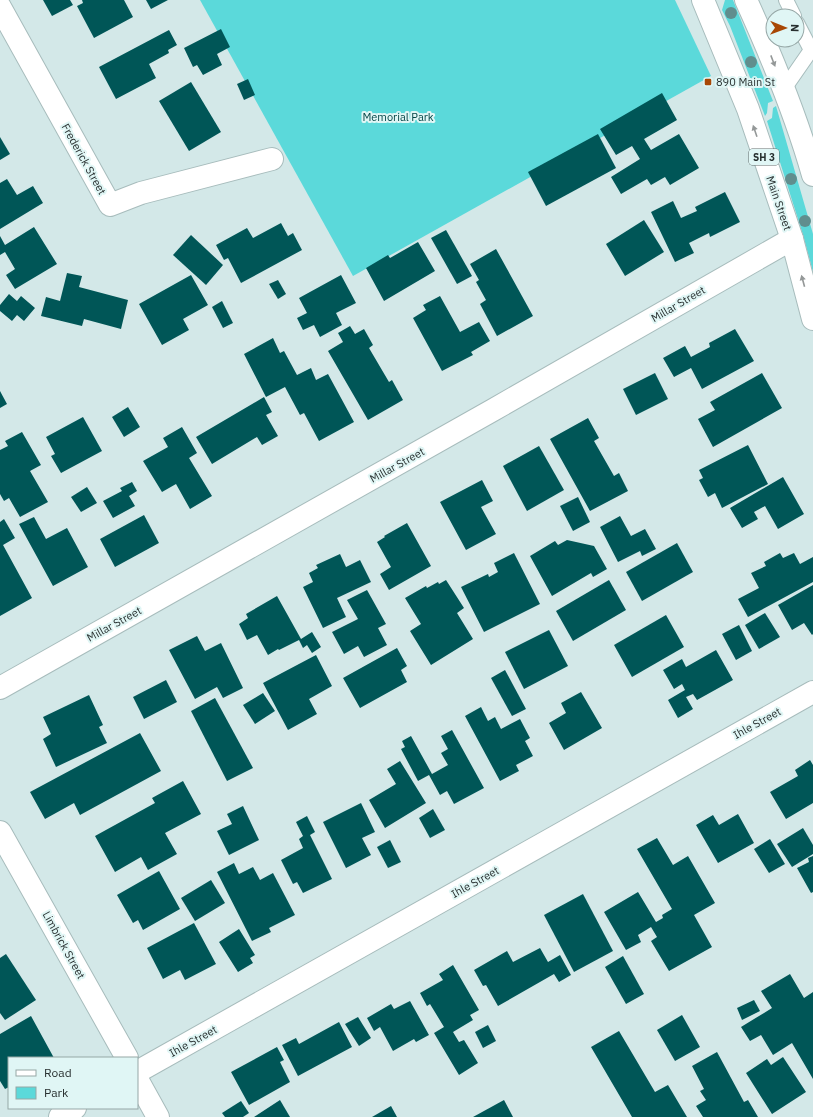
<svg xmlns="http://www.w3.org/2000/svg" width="813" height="1117" font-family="'IBM Plex Sans',sans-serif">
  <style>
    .green { fill: #5bd9da }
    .building { fill: #005657 }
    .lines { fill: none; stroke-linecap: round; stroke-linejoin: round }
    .service-casing { stroke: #a7bcbc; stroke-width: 16 }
    .minor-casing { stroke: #a7bcbc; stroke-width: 24 }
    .trunk-casing { stroke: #a7bcbc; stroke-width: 24 }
    .service { stroke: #fff; stroke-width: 14 }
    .minor { stroke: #fff; stroke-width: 22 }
    .trunk { stroke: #fff; stroke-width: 22 }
    .tree { fill: #608e8e }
    .oneway { fill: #949898 }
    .poi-dot { fill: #a84705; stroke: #e0f6f5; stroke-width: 1.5 }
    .labels { text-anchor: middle; stroke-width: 4; stroke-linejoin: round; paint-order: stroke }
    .shield { fill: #e0f6f5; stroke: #5f6b6b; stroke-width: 1 }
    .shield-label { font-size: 10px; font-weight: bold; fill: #283030 }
    .poi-label { font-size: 11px; fill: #283030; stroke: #e0f6f5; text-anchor: start }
    .park-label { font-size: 11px; fill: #024445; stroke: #e0f6f5 }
    .street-label { font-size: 11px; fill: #283030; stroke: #e0f6f5 }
  </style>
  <rect width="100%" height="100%" fill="#d3e8e8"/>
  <g class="green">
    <polygon points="200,0 675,0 711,76 353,276"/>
    <polygon points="725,0 733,0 773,101 768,103 767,113 765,116 730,26 722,10"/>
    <polygon points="776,106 813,234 813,272 803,235 767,121 772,118 773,108"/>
  </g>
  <g class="building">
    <polygon points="43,0 70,0 73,5 52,16"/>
    <polygon points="82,0 124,0 133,17 94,38 77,6 83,3"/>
    <polygon points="146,0 168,0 151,9"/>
    <polygon points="221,29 230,47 217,54 222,65 203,75 197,65 193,67 184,48"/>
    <polygon points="169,30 177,45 168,50 169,53 149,64 156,78 116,99 99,67"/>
    <polygon points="248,79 255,95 244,100 237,84"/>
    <polygon points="191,82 221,132 189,151 159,101"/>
    <polygon points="662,93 677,120 644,139 651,150 679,134 699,168 670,185 665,177 651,185 647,179 621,194 611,177 640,159 632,146 616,155 600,129"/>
    <polygon points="598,134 616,168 546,206 528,172"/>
    <polygon points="0,137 10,154 0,160"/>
    <polygon points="7,179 17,195 33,186 43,203 0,229 0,183"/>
    <polygon points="725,192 740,222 710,237 709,233 689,243 694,253 675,262 651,212 673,201 681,218 697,211 695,207"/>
    <polygon points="644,220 664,252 625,276 606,244"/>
    <polygon points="281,223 288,236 293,233 302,250 241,283 228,258 224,260 216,245 247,228 253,238"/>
    <polygon points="34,227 57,264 15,289 6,275 15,269 5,252 0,255 0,236 5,245"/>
    <polygon points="446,230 472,276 457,284 431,238"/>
    <polygon points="191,235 223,265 206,285 173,255"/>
    <polygon points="418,242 435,271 384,301 366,268 388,255 390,258"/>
    <polygon points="496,249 533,316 497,336 480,304 486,300 476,282 479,280 470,264"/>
    <polygon points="67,273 82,276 79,287 128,300 121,329 84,319 82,326 41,316 46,297 60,301"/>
    <polygon points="191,275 208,305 183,319 189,330 162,345 139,304"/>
    <polygon points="341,275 356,303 336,313 342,325 320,337 314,325 303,330 297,318 307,313 299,298"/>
    <polygon points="278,280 286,294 278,299 269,284"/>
    <polygon points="9,294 17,301 21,296 35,308 24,321 17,315 12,321 0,311 0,305"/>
    <polygon points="440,296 460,332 479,322 490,341 471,352 473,355 442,371 413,318 426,310 423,305"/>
    <polygon points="222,301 233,323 223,328 212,307"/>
    <polygon points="350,326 355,334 364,329 373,345 369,348 389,382 392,380 403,400 368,420 328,351 343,342 338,333"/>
    <polygon points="735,329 754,361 702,389 691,368 674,377 663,358 685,346 691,357 710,347 709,343"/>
    <polygon points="273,338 280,353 284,351 297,375 311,368 316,380 328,374 354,422 319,441 304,413 300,415 285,387 266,397 244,354"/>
    <polygon points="655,373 668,399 636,415 623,389"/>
    <polygon points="762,373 782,408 713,447 698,419 715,410 710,402"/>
    <polygon points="0,391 7,404 0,408"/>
    <polygon points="264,397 272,412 266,415 278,436 262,445 257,437 212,464 196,437"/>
    <polygon points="128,407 140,427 124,437 112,417"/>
    <polygon points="83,417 102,451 61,473 51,456 55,454 46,437"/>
    <polygon points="588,418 599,438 594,441 614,476 619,473 628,491 590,511 550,439"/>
    <polygon points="182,427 197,453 189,458 212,496 190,509 176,484 162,492 143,461 168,447 163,438"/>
    <polygon points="22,432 41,465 30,471 48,502 20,517 9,498 4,501 0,494 0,450 8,446 5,441"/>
    <polygon points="748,445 768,484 722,508 715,493 708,497 699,480 703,478 699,470"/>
    <polygon points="539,446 564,490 527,511 503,466"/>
    <polygon points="783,477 804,514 778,529 765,506 754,512 758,519 742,528 730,508"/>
    <polygon points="482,480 493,501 481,507 496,534 466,550 440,502"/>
    <polygon points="132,482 137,491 129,496 135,506 113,518 103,501 122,491 120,488"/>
    <polygon points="87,487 97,503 81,512 71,497"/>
    <polygon points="578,497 590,522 573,531 560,506"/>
    <polygon points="144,515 159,543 115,567 100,539"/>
    <polygon points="620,516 631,536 645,529 656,549 642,556 640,551 618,562 600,527"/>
    <polygon points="34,517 46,539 67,528 88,567 53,586 19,524"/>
    <polygon points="4,519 15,538 3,545 32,598 0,616 0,522"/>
    <polygon points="407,523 431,566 389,590 380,574 391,567 377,542 385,537 384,536"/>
    <polygon points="567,540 594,546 607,569 593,577 591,573 552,596 530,556 555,541 558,545"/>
    <polygon points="677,543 693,572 642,601 626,572"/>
    <polygon points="514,553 540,604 484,632 461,587 488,574 489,577 498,572 494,563"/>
    <polygon points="780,553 783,558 794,553 800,564 813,557 813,582 748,617 738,599 759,588 751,573 766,566 764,562"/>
    <polygon points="340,554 346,567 360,560 371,582 337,598 346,617 323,628 303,587 313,582 309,573 318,568 316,565"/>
    <polygon points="446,580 464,608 457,613 473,639 431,665 410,631 421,624 405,598 426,586 427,588 438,582 439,584"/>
    <polygon points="609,580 626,610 573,641 556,611"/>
    <polygon points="813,585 813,634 812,635 804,623 792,630 778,605"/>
    <polygon points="367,590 386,624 378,628 387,645 364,657 358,646 344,654 332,632 358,619 347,600"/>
    <polygon points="277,596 301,639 312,632 321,647 312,653 307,645 303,648 299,640 279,650 278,649 268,655 257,635 247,640 239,624 248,618 246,614"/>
    <polygon points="765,613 780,637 759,649 745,625"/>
    <polygon points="666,615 684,647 632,677 614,645"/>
    <polygon points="739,625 752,651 736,660 722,634"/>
    <polygon points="549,630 568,666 524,689 505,652"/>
    <polygon points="197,636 205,651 221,643 243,688 223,698 217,687 195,699 169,650"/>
    <polygon points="397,648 407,666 401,670 407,682 360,708 343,678"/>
    <polygon points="716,650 733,680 697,700 693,694 686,697 693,709 678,718 668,700 685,690 682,684 674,689 663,670 682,659 686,667"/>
    <polygon points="316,655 332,686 309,699 317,714 288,730 263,683"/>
    <polygon points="505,670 526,709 512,716 491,678"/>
    <polygon points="166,680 177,702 144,719 133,697"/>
    <polygon points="581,692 602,728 564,750 549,723 566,713 561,703"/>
    <polygon points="263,693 275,711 255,724 243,705"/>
    <polygon points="89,695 103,725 99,727 107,743 56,767 43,739 51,734 43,717"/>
    <polygon points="215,698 253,768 227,781 191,711"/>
    <polygon points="481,707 488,721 495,717 501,729 520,719 530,738 525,741 533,756 516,765 519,771 500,781 465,716"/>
    <polygon points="452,730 484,788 454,804 447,791 440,795 429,775 418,781 401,749 405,747 402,741 411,736 432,774 448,765 441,753 448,749 441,736"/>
    <polygon points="140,733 161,771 80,815 74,803 45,819 30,792"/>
    <polygon points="810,760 813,765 813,803 786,819 770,792 798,776 795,770"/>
    <polygon points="400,761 426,803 385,828 369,800 396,784 387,769"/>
    <polygon points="183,781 201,814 165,833 177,854 148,870 141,857 115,872 95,836 155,803 152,798"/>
    <polygon points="361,803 375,832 362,838 371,855 346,868 323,822"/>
    <polygon points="243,806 259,840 229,855 217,831 232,824 227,814"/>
    <polygon points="433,809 445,830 430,838 419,818"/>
    <polygon points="738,814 754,843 718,863 696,825 713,815 719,825"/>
    <polygon points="307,816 315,832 310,835 332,879 303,893 297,882 293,884 281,860 303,848 299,839 303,836 296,822"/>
    <polygon points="803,828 813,845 813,854 792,867 777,844"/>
    <polygon points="657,838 673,865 688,856 715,903 694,915 712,947 669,971 651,941 657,937 651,927 638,935 641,942 626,950 604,912 638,892 656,922 663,918 662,915 672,909 637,849"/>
    <polygon points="770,839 785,864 769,873 754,849"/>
    <polygon points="390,840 401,862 388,868 377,847"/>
    <polygon points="813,856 813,892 811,893 797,868 809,862 808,858"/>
    <polygon points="234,863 239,874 253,867 260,880 273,873 295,915 269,928 271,932 252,941 217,872"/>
    <polygon points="159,871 180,909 143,930 138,920 133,923 117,895"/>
    <polygon points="211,880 225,903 195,921 181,898"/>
    <polygon points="583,894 613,951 574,972 544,915"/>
    <polygon points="194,923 216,964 185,980 180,970 163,979 147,948"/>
    <polygon points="239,929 255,955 250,958 253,963 238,972 219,942"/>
    <polygon points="540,948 548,962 560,955 571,975 559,982 554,974 498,1006 486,985 483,986 474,970 507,951 513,962"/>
    <polygon points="6,954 36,1000 5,1020 0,1013 0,958"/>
    <polygon points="623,956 644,994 626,1004 605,967"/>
    <polygon points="453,965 479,1010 470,1015 473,1020 453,1032 459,1042 464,1040 478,1063 459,1075 434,1033 444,1027 430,1004 427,1006 420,993 443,980 439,974"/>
    <polygon points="790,974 804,998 813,992 813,1079 792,1043 773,1055 761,1035 750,1041 741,1027 772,1008 761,991"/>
    <polygon points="754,1000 760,1011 742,1020 737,1008"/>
    <polygon points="410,1001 429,1035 416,1042 414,1039 393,1051 380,1027 374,1031 367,1018 391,1004 394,1009"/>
    <polygon points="682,1015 700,1047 675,1061 657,1030"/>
    <polygon points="31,1016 54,1058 9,1058 9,1087 5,1089 0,1081 0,1034"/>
    <polygon points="358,1017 371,1038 359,1046 345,1024"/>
    <polygon points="339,1022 352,1047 298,1076 282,1045 296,1038 299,1044"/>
    <polygon points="488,1025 496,1041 483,1048 475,1032"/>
    <polygon points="619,1031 655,1092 668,1085 687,1117 632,1117 591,1047"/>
    <polygon points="277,1047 284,1060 280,1062 290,1082 249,1105 231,1072"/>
    <polygon points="717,1052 744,1102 748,1100 758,1117 703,1117 696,1106 706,1100 700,1091 704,1089 692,1066"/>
    <polygon points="783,1057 806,1092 772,1114 746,1073 767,1059 771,1065"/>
    <polygon points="280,1100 290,1117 254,1117"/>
    <polygon points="504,1100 513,1117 473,1117"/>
    <polygon points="241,1101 249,1113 243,1117 225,1117 222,1113"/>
    <polygon points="391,1106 397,1117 372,1117"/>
  </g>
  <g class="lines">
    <g class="service-casing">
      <g id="service">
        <polyline points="786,0 794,16"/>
        <polyline points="784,89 811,50 797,23"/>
      </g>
    </g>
    <g class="minor-casing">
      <g id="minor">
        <polyline points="0,7 110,205 141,193 272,159"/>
        <polyline points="0,688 493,410 792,239"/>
        <polyline points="0,832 127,1058"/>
        <polyline points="137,1072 813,692"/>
        <polyline points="137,1079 158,1117"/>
        <polyline points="60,1117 75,1108"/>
      </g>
    </g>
    <g class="trunk-casing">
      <g id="trunk">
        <polyline points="703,0 748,109 792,239 813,319"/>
        <path d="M746 0C772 57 796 115 813 175"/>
      </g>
    </g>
    <use href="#service" class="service"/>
    <use href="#minor" class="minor"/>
    <use href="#trunk" class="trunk"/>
  </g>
  <g class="tree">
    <circle cx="731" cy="13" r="6"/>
    <circle cx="751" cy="62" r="6"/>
    <circle cx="791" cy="179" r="6"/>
    <circle cx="805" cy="221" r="6"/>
  </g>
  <defs><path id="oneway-solid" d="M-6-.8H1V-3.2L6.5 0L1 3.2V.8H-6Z"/></defs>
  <g class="oneway">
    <use href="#oneway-solid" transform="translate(773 61) rotate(69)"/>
    <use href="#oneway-solid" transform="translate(755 131) rotate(-109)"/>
    <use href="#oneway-solid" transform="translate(803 281) rotate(-105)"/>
  </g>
  <rect class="poi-dot" x="704" y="78" width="8" height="8" rx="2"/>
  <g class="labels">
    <rect class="shield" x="749" y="149" width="30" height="16" rx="3"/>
    <g class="shield-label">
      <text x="764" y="161">SH 3</text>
    </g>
    <g class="poi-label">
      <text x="716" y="86">890 Main St</text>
    </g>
    <g class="park-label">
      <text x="398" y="121">Memorial Park</text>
    </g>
    <g class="street-label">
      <text transform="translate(84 159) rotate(61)" y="4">Frederick Street</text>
      <text transform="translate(779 203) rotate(71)" y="4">Main Street</text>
      <text transform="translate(678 304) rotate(-30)" y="4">Millar Street</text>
      <text transform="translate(397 465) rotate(-29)" y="4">Millar Street</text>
      <text transform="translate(114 624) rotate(-29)" y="4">Millar Street</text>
      <text transform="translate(757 723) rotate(-29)" y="4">Ihle Street</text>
      <text transform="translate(475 882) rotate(-29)" y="4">Ihle Street</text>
      <text transform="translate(64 945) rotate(61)" y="4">Limbrick Street</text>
      <text transform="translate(193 1041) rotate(-29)" y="4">Ihle Street</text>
    </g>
  </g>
  <rect x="8" y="1057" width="130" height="52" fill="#e0f6f5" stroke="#96a7a6"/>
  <rect x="16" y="1070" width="20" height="6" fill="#ffffff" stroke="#96a7a6"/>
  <text x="44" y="1077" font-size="12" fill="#283030">Road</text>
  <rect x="16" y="1087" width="20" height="12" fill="#5bd9da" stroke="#96a7a6"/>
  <text x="44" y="1097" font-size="12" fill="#283030">Park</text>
  <g transform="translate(785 28) rotate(91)"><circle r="19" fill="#e0f6f5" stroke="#96a7a6"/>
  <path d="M0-3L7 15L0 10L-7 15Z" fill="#a84705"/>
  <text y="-6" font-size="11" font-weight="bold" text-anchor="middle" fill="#283030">N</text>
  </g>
</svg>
